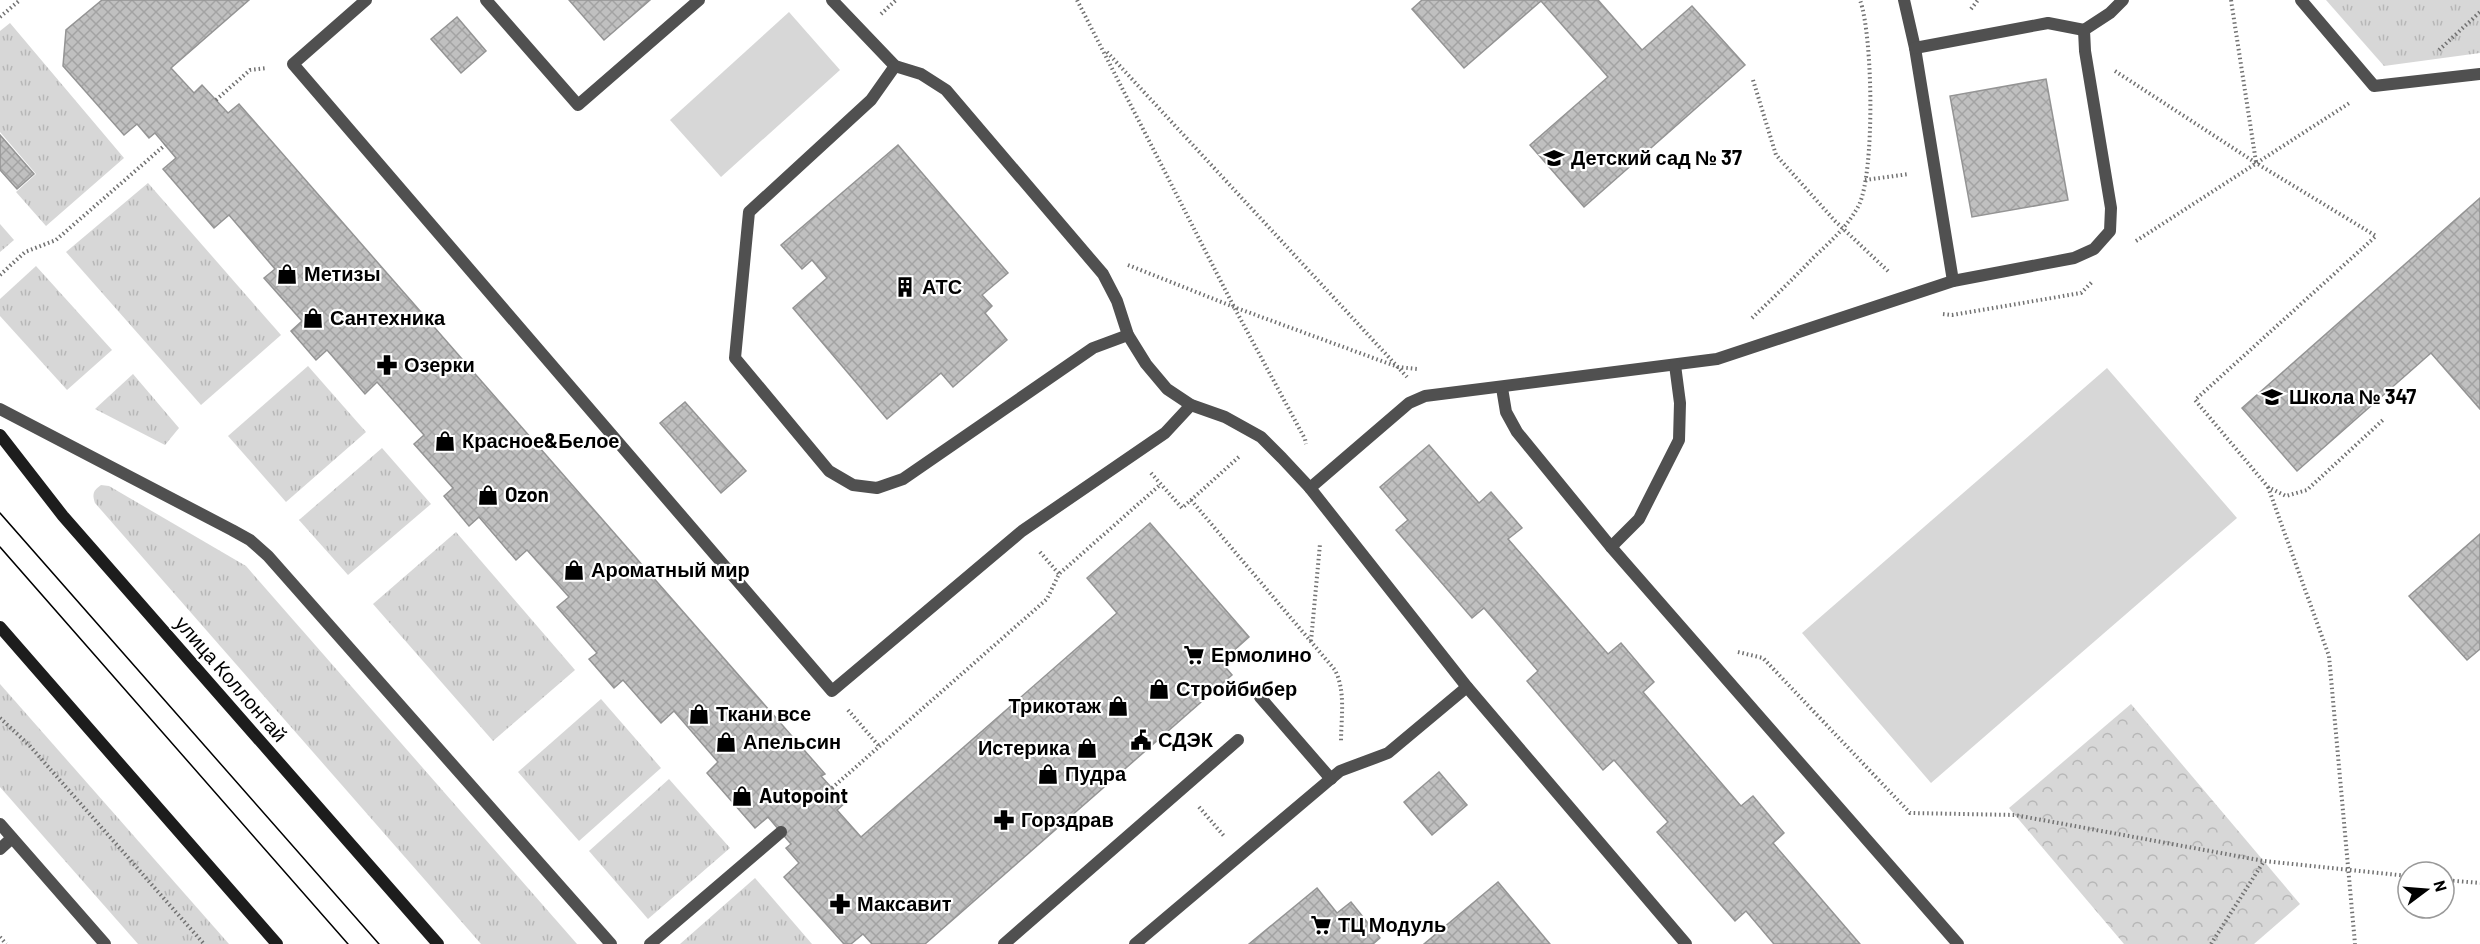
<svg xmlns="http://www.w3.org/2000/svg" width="2480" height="944" font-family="Barlow,sans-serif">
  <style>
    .grass { fill: url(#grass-tufts) }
    .forest { fill: url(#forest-crowns) }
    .pitch { fill: #d7d7d7 }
    .building { fill: url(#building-cross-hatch); stroke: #949494; stroke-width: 1.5 }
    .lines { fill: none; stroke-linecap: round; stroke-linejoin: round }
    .path { stroke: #727272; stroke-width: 4; stroke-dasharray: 1.5 3; stroke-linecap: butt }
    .lane { stroke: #505050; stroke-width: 12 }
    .street { stroke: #505050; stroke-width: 12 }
    .secondary { stroke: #1d1d1d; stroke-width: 12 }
    .tram { stroke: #000; stroke-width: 1.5 }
    .labels { text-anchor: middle; stroke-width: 4.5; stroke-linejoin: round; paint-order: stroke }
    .poi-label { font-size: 20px; font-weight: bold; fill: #000; stroke: #fff; text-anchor: start }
    .street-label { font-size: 20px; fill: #000; stroke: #fff }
  </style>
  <defs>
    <pattern id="grass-tufts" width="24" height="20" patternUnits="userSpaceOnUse" patternTransform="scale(1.5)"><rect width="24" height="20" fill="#d7d7d7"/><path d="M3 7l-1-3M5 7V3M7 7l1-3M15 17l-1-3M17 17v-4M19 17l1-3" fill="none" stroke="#b7b7b7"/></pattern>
    <pattern id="forest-crowns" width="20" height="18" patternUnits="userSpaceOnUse" patternTransform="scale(1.5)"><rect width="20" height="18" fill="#d7d7d7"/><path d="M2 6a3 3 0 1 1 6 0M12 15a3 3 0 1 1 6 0" fill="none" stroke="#b7b7b7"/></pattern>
    <pattern id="building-cross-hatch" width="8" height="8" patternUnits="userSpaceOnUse" patternTransform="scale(1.5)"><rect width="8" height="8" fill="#c0c0c0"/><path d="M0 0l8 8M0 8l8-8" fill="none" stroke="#a3a3a3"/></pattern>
  </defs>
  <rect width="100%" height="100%" fill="#fff"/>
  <g class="grass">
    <polygon points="2326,0 2480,0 2480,53 2384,66"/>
    <polygon points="10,23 124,158 46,226 16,192 36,174 0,132 0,31"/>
    <polygon points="148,183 281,335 201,405 66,252"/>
    <polygon points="0,224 14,240 0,252"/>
    <polygon points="36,266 112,350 67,390 0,316 0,299"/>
    <polygon points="308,366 366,432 286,502 228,436"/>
    <polygon points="133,374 179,428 165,445 95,409"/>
    <polygon points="382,448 431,504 348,575 299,520"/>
    <path d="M101 485 109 486 246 566 577 944H481L95 503C92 494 93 491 101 485Z"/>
    <polygon points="456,532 575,670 493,741 373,604"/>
    <polygon points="0,684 229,944 138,944 0,787"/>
    <polygon points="601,699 661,768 579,841 518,772"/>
    <polygon points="669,779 730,848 648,919 589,851"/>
    <polygon points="755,878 812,944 680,944"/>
  </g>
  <polygon class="forest" points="2131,704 2300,904 2254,944 2124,944 2009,808"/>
  <g class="pitch">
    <polygon points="789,12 840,70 721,177 670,120"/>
    <polygon points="2107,368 2237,518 1931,783 1802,633"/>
  </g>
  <g class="building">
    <polygon points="102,0 249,0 171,68 194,93 202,85 228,113 239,104 825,774 821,776 845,803 837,810 861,837 1117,613 1087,578 1150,523 1249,637 1221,662 1232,675 925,944 872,944 863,934 851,944 844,944 784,877 799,863 786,848 791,844 768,817 755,828 707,773 718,762 674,711 661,723 623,680 614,688 589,659 597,653 557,607 569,597 527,550 516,560 479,517 469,526 444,496 453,488 414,444 424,435 377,382 365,394 327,350 316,360 291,331 302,321 264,278 275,269 229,215 214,228 163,169 176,158 155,133 149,138 137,124 124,135 63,66 66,30"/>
    <polygon points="569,0 650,0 604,40"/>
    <polygon points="1422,0 1598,0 1642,50 1692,6 1745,65 1584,207 1530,145 1608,77 1541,1 1464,68 1412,9"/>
    <polygon points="457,17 486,51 461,73 431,39"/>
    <polygon points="2046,79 2068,200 1972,217 1950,96"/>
    <polygon points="0,135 34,174 17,189 0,170"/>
    <polygon points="898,145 1008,273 982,295 992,306 985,313 1007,340 953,387 941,373 887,419 793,308 827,278 812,260 802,269 781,245"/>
    <polygon points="2480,198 2480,409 2431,353 2297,471 2242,408"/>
    <polygon points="685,402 746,471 721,493 660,423"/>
    <polygon points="1429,445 1479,503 1491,492 1522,528 1508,539 1608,654 1621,643 1654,682 1643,692 1741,806 1753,796 1784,833 1773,843 1860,944 1774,944 1746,911 1735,921 1657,832 1668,822 1614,760 1603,770 1527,681 1538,671 1484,608 1472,618 1396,530 1408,520 1380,487"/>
    <polygon points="2480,534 2480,649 2467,660 2409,596"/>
    <polygon points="1439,772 1467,805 1432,835 1404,802"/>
    <polygon points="1498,882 1550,944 1424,944"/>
    <polygon points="1317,888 1337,913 1351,902 1380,938 1373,944 1249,944"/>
  </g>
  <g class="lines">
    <g class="path">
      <polyline points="1077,0 1234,307 1305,439 1306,444"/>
      <polyline points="2231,0 2256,162"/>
      <polyline points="1971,9 1978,0"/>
      <polyline points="881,14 896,0"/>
      <polyline points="0,17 20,0"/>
      <polyline points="2439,50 2480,12"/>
      <polyline points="1107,52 1407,377"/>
      <polyline points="2115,71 2256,163 2376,236 2195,400 2268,487 2286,496 2307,490 2384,419"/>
      <polyline points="1753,80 1776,155 1835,221 1890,273"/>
      <polyline points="216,100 250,70 267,68"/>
      <polyline points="1865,180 1909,174"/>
      <polyline points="2136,241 2351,102"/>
      <polyline points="1128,265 1234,307 1398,367 1417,369"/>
      <polyline points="0,275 25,252 56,240 165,145"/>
      <polyline points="1943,314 1952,315 2081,293 2093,281"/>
      <path d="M1752 318C1773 298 1794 278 1814 257 1831 241 1848 226 1859 205 1875 171 1873 36 1860 0"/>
      <polyline points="1151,473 1182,508 1240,456"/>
      <polyline points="2268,487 2329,656 2355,944"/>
      <path d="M1191 500 1335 670C1346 692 1341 718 1341 742"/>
      <polyline points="1040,552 1059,574"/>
      <polyline points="1311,641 1320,544"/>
      <polyline points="1738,652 1763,658 1910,813 2015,815 2264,861 2408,876"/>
      <polyline points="848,710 879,746"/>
      <polyline points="0,718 29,745 204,944"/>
      <polyline points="832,788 1047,599 1059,574 1161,484"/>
      <polyline points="1199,807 1224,836"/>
      <polyline points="2444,880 2480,883"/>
      <polyline points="0,937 6,944"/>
      <polyline points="2211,944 2264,861"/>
    </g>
    <g class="lane">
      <polyline points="366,0 293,64 832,691 1022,531 1165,433 1191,405"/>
      <polyline points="486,0 578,105 699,0"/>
      <polyline points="832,0 895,66 921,74 946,90 1103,274 1117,301 1128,335 1146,364 1167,389 1191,405 1225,417 1261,437 1282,458 1310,488 1467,687 1686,944"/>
      <polyline points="1904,0 1915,48 1953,281"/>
      <polyline points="2301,0 2374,86 2480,74"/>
      <polyline points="1915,48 2048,23 2084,30"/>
      <polyline points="895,66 871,100 749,212 735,358 829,471 853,485 877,488 903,479 1093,348 1128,335"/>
      <polyline points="1502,388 1506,412 1517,432 1611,547 1958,944"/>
      <polyline points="1310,488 1409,403 1425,396 1717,359 1953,281 2074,258 2094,249 2110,231 2111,208 2085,51 2084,30 2110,13 2123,0"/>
      <polyline points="1611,547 1639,519 1679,440 1680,403 1675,365"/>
      <polyline points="1260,697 1331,779"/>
      <polyline points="0,849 12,838"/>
      <polyline points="650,944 781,832"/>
      <polyline points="1004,944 1238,740"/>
      <polyline points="1135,944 1340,771 1388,753 1467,687"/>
    </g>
    <g class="street">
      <polyline points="0,409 232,530 250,540 268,556 611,944"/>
      <polyline points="0,824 105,944"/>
    </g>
    <g class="secondary">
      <polyline points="0,435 63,516 438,944"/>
      <polyline points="0,627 277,944"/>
    </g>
    <g class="tram">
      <polyline points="0,513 379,944"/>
      <polyline points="0,547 348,944"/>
    </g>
  </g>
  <defs>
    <g id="school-bare" transform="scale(1.62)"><path d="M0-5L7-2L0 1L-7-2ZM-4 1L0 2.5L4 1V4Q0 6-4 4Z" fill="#000" stroke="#fff" stroke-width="2.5" paint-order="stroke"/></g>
    <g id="shop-bare" transform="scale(1.62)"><path d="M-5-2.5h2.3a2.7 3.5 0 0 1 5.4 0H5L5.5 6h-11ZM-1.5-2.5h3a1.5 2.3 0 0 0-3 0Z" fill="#000" stroke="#fff" stroke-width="2.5" paint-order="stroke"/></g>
    <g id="building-bare" transform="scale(1.62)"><path d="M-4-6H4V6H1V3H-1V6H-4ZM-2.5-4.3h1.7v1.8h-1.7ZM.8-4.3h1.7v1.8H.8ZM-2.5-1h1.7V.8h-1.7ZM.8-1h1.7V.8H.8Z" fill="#000" stroke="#fff" stroke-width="2.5" paint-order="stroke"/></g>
    <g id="pharmacy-bare" transform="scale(1.62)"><path d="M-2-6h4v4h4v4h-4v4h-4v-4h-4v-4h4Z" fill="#000" stroke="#fff" stroke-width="2.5" paint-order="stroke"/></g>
    <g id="supermarket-bare" transform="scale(1.62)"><path d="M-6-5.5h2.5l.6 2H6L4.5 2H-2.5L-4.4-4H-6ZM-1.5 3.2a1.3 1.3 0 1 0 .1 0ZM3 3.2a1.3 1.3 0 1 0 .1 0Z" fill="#000" stroke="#fff" stroke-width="2.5" paint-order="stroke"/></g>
    <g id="civic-bare" transform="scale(1.62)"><path d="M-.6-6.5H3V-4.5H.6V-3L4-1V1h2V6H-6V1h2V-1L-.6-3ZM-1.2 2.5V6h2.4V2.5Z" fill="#000" stroke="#fff" stroke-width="2.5" paint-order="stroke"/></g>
  </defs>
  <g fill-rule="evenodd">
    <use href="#school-bare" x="1554" y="158"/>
    <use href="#shop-bare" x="287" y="274"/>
    <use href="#building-bare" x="905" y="287"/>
    <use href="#shop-bare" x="313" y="318"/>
    <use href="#pharmacy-bare" x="387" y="365"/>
    <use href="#school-bare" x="2272" y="397"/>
    <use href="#shop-bare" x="445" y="441"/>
    <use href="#shop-bare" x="488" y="495"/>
    <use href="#shop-bare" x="574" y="570"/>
    <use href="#supermarket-bare" x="1194" y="655"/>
    <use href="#shop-bare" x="1159" y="689"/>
    <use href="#shop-bare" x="1118" y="706"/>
    <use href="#shop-bare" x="699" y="714"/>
    <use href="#civic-bare" x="1141" y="740"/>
    <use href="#shop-bare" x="726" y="742"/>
    <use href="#shop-bare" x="1087" y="748"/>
    <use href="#shop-bare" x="1048" y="774"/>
    <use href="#shop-bare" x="742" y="796"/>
    <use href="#pharmacy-bare" x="1004" y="820"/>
    <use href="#pharmacy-bare" x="840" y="904"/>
    <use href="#supermarket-bare" x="1321" y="925"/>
  </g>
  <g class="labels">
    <g class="poi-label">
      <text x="1571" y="165">Детский сад № 37</text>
      <text x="304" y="281">Метизы</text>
      <text x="922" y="294">АТС</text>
      <text x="330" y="325">Сантехника</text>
      <text x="404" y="372">Озерки</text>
      <text x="2289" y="404">Школа № 347</text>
      <text x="462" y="448">Красное&amp;Белое</text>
      <text x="505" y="502">Ozon</text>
      <text x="591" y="577">Ароматный мир</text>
      <text x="1211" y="662">Ермолино</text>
      <text x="1176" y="696">Стройбибер</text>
      <text x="1101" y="713" text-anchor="end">Трикотаж</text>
      <text x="716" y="721">Ткани все</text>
      <text x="1158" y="747">СДЭК</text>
      <text x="743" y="749">Апельсин</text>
      <text x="1070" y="755" text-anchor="end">Истерика</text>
      <text x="1065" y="781">Пудра</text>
      <text x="759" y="803">Autopoint</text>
      <text x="1021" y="827">Горздрав</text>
      <text x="857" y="911">Максавит</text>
      <text x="1338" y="932">ТЦ Модуль</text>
    </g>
    <g class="street-label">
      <text transform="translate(231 679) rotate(49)" y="7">улица Коллонтай</text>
    </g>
  </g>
  <g transform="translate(2426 890) rotate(74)"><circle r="28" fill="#ffffff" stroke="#999999" stroke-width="1.5"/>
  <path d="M0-4.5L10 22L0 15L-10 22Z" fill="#000000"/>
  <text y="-9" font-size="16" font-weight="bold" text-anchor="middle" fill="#000000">N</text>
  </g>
</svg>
